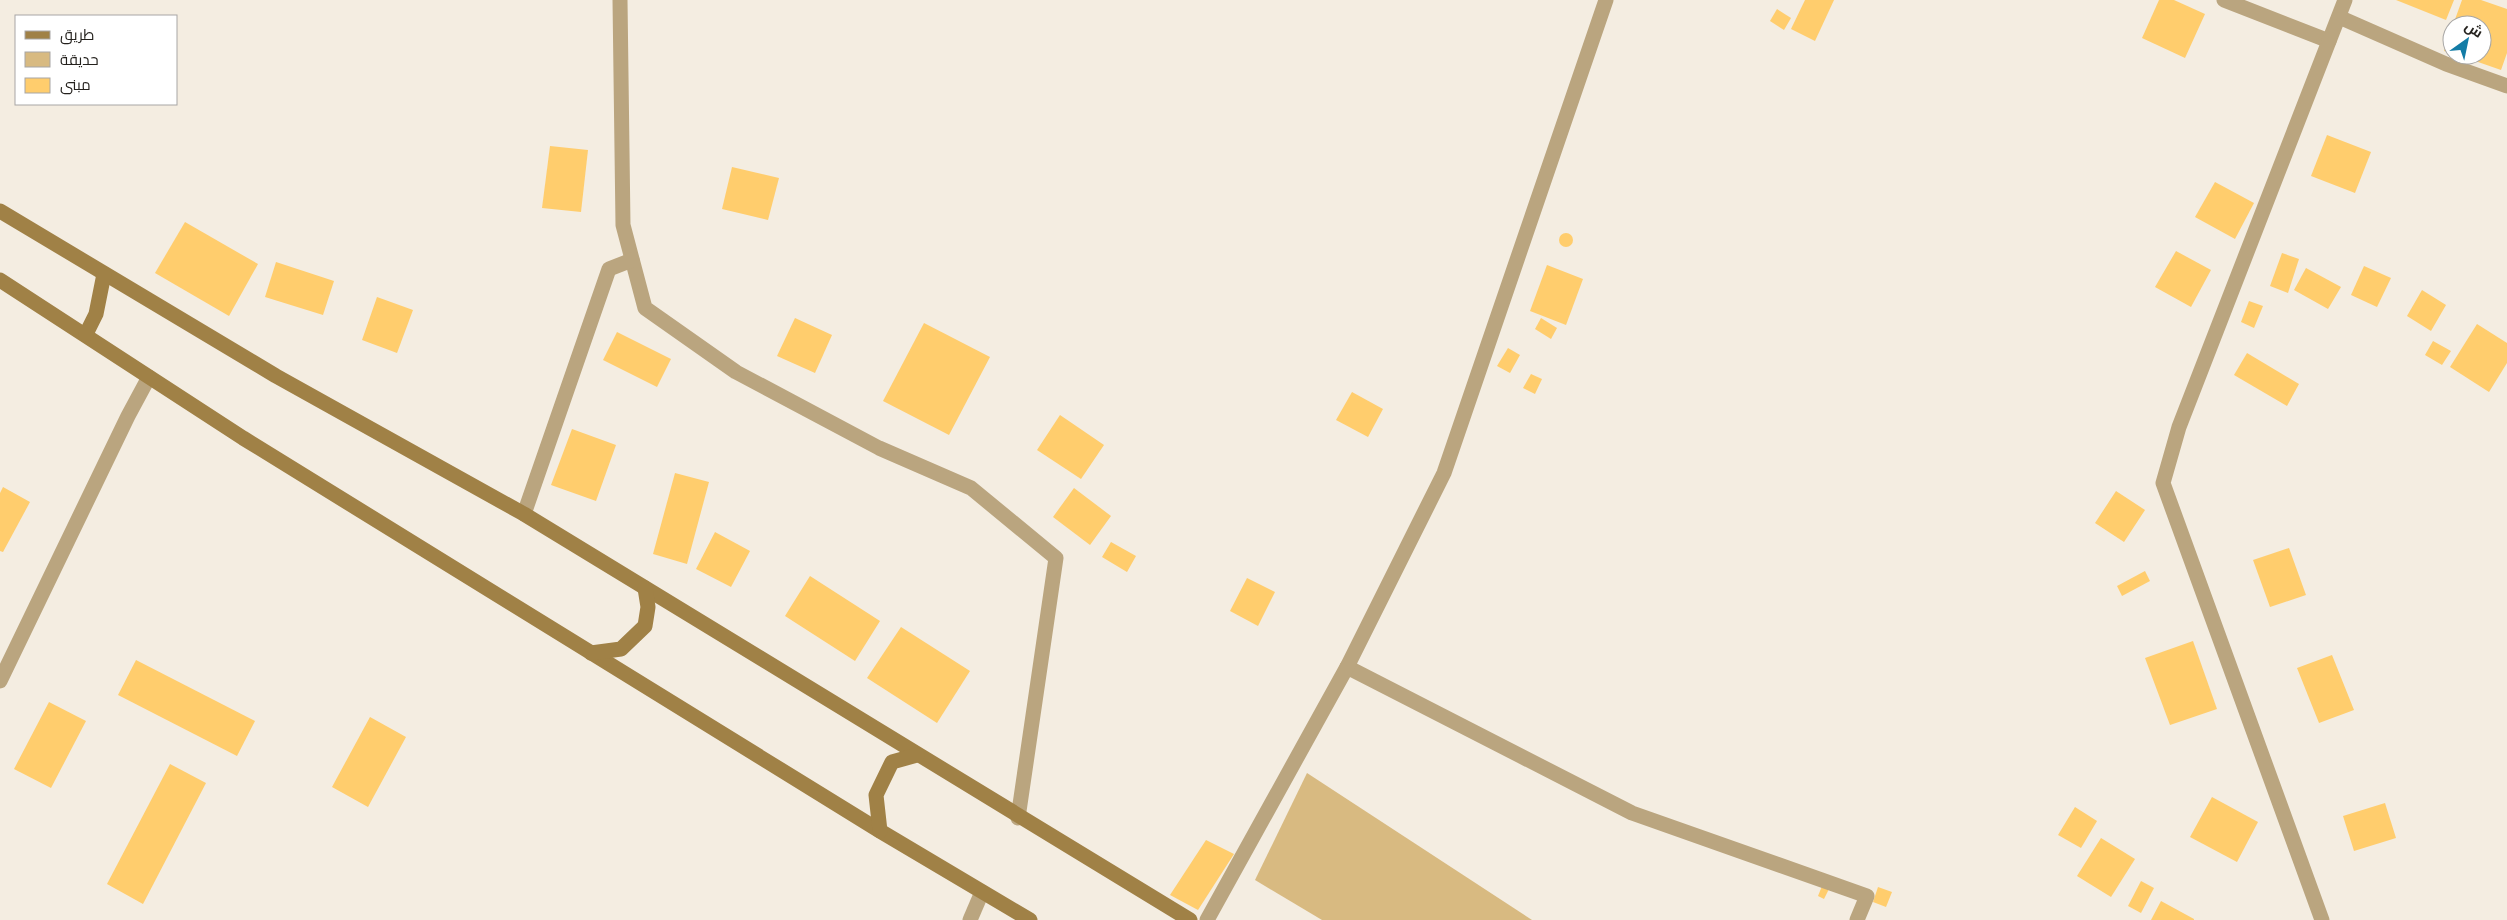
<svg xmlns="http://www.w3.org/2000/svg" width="2507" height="920" viewBox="0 0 2507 920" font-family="'Exo 2',Cairo,sans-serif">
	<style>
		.green { fill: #d8ba81 }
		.building { fill: #ffcd6d }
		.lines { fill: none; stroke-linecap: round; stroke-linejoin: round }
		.minor { stroke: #baa57f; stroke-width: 15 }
		.secondary { stroke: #a08146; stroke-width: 15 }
	</style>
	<rect width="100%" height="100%" fill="#f4ede1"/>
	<!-- green -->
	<path class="green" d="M 1307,773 L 1532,920 L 1322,920 L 1255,880 Z"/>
	<!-- building -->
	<g class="building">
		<path d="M 1805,0 L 1834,0 L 1815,41 L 1791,29 Z"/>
		<path d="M 2159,0 L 2174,0 L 2205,14 L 2185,58 L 2142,38 Z"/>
		<path d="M 2396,0 L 2454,0 L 2446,20 Z"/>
		<path d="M 2462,0 L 2481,0 L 2507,9 L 2507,53 L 2501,70 L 2458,55 L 2482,55 L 2482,25 L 2453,25 Z"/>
		<path d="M 1777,9 L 1791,18 L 1784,30 L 1770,21 Z"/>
		<path d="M 2452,30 L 2452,53 L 2444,51 Z"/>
		<path d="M 2327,135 L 2371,152 L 2355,193 L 2311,176 Z"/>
		<path d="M 550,146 L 588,150 L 581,212 L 542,208 Z"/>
		<path d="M 732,167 L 779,178 L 768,220 L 722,209 Z"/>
		<path d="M 2215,182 L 2254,203 L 2235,239 L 2195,217 Z"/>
		<path d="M 185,222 L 258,264 L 229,316 L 155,273 Z"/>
		<circle cx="1566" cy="240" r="7"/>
		<path d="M 2176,251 L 2211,270 L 2191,307 L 2155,287 Z"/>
		<path d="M 2282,253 L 2299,259 L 2288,293 L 2270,286 Z"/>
		<path d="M 276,262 L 334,281 L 323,315 L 265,297 Z"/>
		<path d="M 1547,265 L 1583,279 L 1566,325 L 1530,311 Z"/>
		<path d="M 2364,266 L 2391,278 L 2377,307 L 2351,295 Z"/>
		<path d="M 2306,268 L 2341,287 L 2328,309 L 2294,290 Z"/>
		<path d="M 2422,290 L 2446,305 L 2431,331 L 2407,316 Z"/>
		<path d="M 377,297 L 413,310 L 397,353 L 362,340 Z"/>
		<path d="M 2249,301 L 2263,306 L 2254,328 L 2241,322 Z"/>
		<path d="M 795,318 L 832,335 L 815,373 L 777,356 Z"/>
		<path d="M 1541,318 L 1557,328 L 1551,339 L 1535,329 Z"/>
		<path d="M 924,323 L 990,357 L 949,435 L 883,401 Z"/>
		<path d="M 2477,324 L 2507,343 L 2507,363 L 2489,392 L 2450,367 Z"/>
		<path d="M 617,332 L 671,359 L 657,387 L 603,360 Z"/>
		<path d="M 2433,341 L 2451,351 L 2442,365 L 2425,355 Z"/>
		<path d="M 1508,348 L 1520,355 L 1510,373 L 1497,366 Z"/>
		<path d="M 2247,353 L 2299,384 L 2287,406 L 2234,375 Z"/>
		<path d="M 1531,374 L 1542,379 L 1535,394 L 1523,388 Z"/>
		<path d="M 1352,392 L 1383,409 L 1368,437 L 1336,420 Z"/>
		<path d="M 1060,415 L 1104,445 L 1081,479 L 1037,450 Z"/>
		<path d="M 572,429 L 616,445 L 596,501 L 551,485 Z"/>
		<path d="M 675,473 L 709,482 L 687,564 L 653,554 Z"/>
		<path d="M 3,487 L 30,502 L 3,552 L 0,551 L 0,493 Z"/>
		<path d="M 1074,488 L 1111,516 L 1090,545 L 1053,517 Z"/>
		<path d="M 2116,491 L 2145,510 L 2124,542 L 2095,523 Z"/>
		<path d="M 715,532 L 750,551 L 731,587 L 696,569 Z"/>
		<path d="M 1111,542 L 1136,556 L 1127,572 L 1102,557 Z"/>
		<path d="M 2289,548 L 2306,595 L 2270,607 L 2253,560 Z"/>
		<path d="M 2145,571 L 2150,581 L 2122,596 L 2117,586 Z"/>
		<path d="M 810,576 L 880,621 L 855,661 L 785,616 Z"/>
		<path d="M 1247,578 L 1275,592 L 1258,626 L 1230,611 Z"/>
		<path d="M 901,627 L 970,671 L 937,723 L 867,678 Z"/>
		<path d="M 2193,641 L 2217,709 L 2170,725 L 2145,658 Z"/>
		<path d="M 2332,655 L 2354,710 L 2319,723 L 2297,668 Z"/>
		<path d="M 136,660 L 255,721 L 237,756 L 118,695 Z"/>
		<path d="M 49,702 L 86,721 L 51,788 L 14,769 Z"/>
		<path d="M 370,717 L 406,737 L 368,807 L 332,787 Z"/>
		<path d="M 170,764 L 206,783 L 143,904 L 107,884 Z"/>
		<path d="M 2212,797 L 2258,822 L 2237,862 L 2190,837 Z"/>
		<path d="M 2385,803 L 2396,838 L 2354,851 L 2343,816 Z"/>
		<path d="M 2075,807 L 2097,821 L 2081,848 L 2058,835 Z"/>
		<path d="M 2101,838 L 2135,859 L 2111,897 L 2077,876 Z"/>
		<path d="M 1206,840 L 1234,854 L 1198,910 L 1170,895 Z"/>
		<path d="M 2141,881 L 2154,888 L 2141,913 L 2128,906 Z"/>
		<path d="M 1822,886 L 1829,889 L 1824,899 L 1818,896 Z"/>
		<path d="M 1878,887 L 1892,892 L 1886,907 L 1873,902 Z"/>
		<path d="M 2161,901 L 2194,919 L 2194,920 L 2151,920 Z"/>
	</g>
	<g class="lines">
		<!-- minor -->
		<g class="minor">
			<path d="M 620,0 L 623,225 L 645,308 L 736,372 L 879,448 L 971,488 L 1056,558 L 1018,818"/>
			<path d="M 2224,0 L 2329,41"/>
			<path d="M 2339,17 L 2446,64 L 2507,86"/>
			<path d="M 524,514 L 609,269 L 632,260"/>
			<path d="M 1347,667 L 1632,813 L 1867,896 L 1857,920"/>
			<path d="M 0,681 L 128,416 L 149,377"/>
			<path d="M 970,920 L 982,892"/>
			<path d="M 1207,920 L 1347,667 L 1444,473 L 1606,0"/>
			<path d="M 2322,920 L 2163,483 L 2179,427 L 2345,0"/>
		</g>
		<!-- secondary -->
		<g class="secondary">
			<path d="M 0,211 L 276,376 L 524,514 L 1190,920"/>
			<path d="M 0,280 L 243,438 L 880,831 L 1030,920"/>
			<path d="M 86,334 L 96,314 L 104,274"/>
			<path d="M 591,653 L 621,649 L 645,626 L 648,607 L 645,588"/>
			<path d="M 880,831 L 876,795 L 892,762 L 917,755"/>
		</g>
	</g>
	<!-- legend -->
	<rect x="15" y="15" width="162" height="90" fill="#ffffff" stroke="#a7a6a5"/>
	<rect x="25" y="31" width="25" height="8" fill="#a08146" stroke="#a7a6a5"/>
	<text x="60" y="40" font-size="15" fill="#24211d">طريق</text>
	<rect x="25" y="52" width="25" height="15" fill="#d8ba81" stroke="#a7a6a5"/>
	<text x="60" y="65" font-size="15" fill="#24211d">حديقة</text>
	<rect x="25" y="78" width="25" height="15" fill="#ffcd6d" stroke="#a7a6a5"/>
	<text x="60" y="90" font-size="15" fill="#24211d">مبنى</text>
	<!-- north arrow -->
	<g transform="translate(2467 40) rotate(33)"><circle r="24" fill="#ffffff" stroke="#a7a6a5"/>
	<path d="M0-4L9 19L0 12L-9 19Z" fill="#137ca6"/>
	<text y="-8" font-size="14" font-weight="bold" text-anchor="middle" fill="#24211d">ش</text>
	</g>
</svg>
